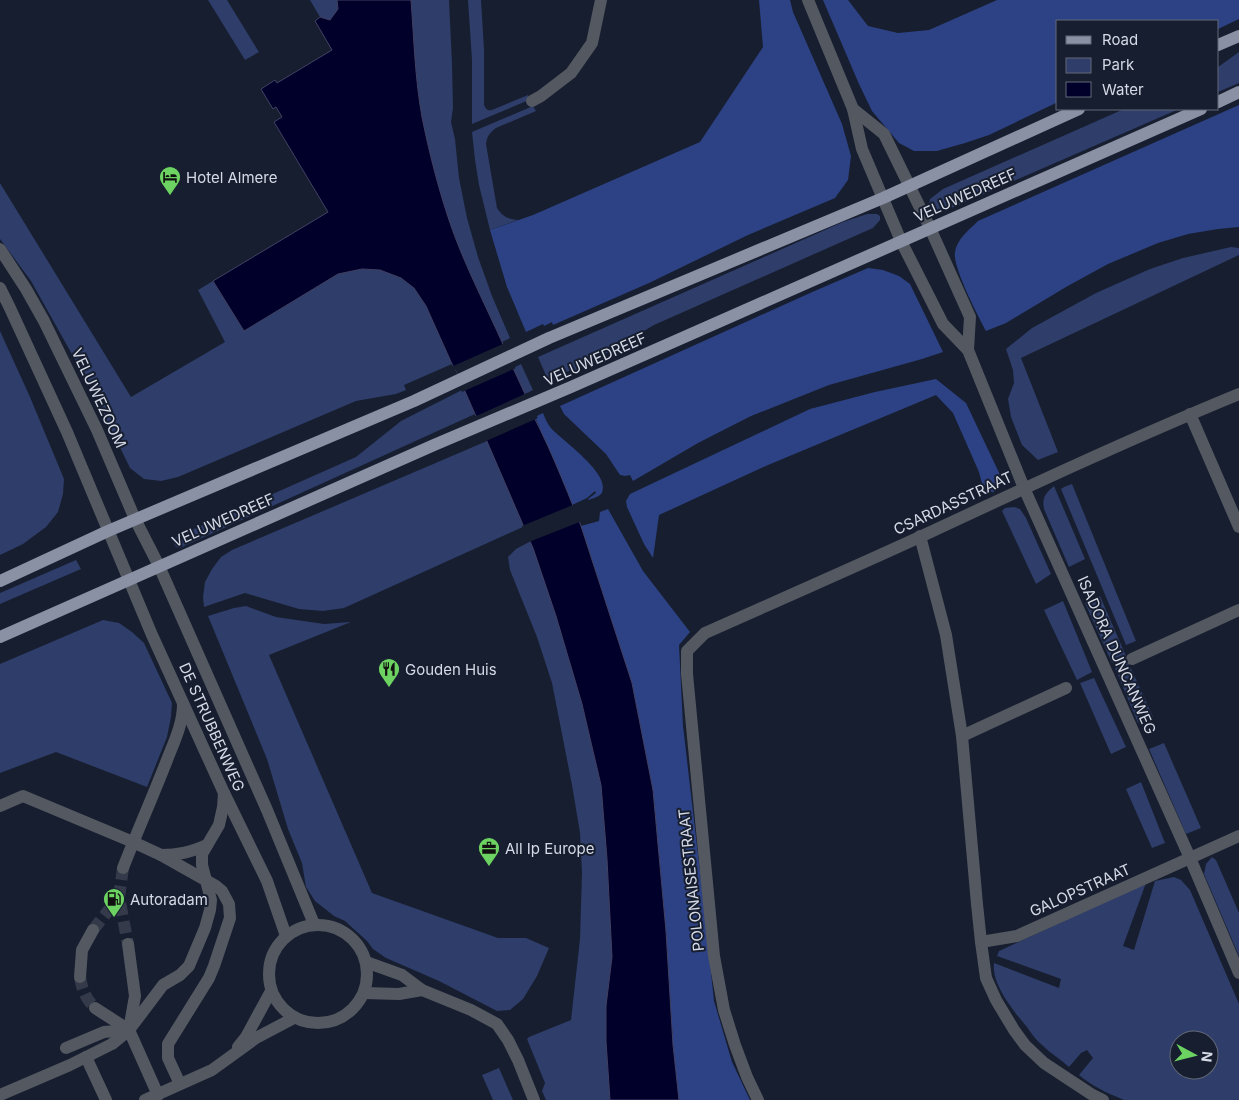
<svg xmlns="http://www.w3.org/2000/svg" width="1239" height="1100" viewBox="0 0 1239 1100" font-family="Inter,sans-serif">
	<style>
		.green { fill: #2e3d69; fill-rule: evenodd }
		.forest { fill: #2d4284 }
		.water { fill: #01002b; stroke: #414163 }
		.pier { fill: #171e2f }
		.lines { fill: none; stroke-linecap: round; stroke-linejoin: round }
		.minor-tunnel { stroke: #343a4a; stroke-width: 12; stroke-dasharray: 12 6; stroke-linecap: butt }
		.minor { stroke: #545861; stroke-width: 12 }
		.major { stroke: #8a91a4; stroke-width: 12 }
		.labels { text-anchor: middle; dominant-baseline: central; stroke-width: 4; stroke-linejoin: round; paint-order: stroke }
		.poi-label { font-size: 15px; fill: #d5dae6; stroke: #171e2f; text-anchor: start }
		.street-label { font-size: 15px; fill: #d5dae6; stroke: #171e2f }
	</style>
	<rect width="100%" height="100%" fill="#171e2f"/>
	<!-- green -->
	<g class="green">
		<path d="M 208,0 L 227,0 L 259,52 L 245,60 Z"/>
		<path d="M 310,0 L 337,0 L 338,9 L 330,20 L 320,17 Z"/>
		<path d="M 411,0 L 449,0 L 452,63 L 453,108 L 451,122 L 455,139 L 459,178 L 467,218 L 478,257 L 492,296 L 510,338 L 502,342 C 484,302 463,262 449,220 C 438,187 429,152 422,117 C 415,79 414,39 411,0 Z"/>
		<path d="M 468,0 L 481,0 L 484,49 L 484,105 C 486,109 487,111 492,110 L 528,95 L 529,100 L 472,124 L 472,60 Z"/>
		<path d="M 1239,52 L 1239,83 L 1218,92 L 1218,67 Z"/>
		<path d="M 533,106 L 536,111 L 496,128 C 489,133 487,137 486,144 L 497,208 C 503,217 508,219 518,220 L 490,230 L 479,185 L 475,160 L 472,132 Z"/>
		<path d="M 1124,109 L 1179,109 L 954,207 L 934,210 L 929,206 L 930,199 L 943,189 Z"/>
		<path d="M 0,183 L 131,397 L 225,342 L 198,290 L 213,281 L 244,331 L 338,274 L 362,269 L 380,270 L 401,278 L 414,288 L 426,306 L 452,364 L 404,385 L 406,390 L 396,394 L 356,401 L 178,477 L 161,481 L 144,479 L 130,468 L 92,390 L 31,281 L 0,239 Z"/>
		<path d="M 867,214 L 877,214 L 880,216 L 880,220 L 873,228 L 654,325 L 575,372 L 574,369 L 548,380 L 538,357 L 843,222 Z"/>
		<path d="M 1231,247 L 1239,248 L 1239,255 L 1021,358 L 1058,452 L 1038,460 L 1022,445 L 1011,417 L 1008,399 L 1014,383 L 1013,370 L 1006,349 L 1032,328 L 1096,293 L 1150,269 L 1183,258 Z"/>
		<path d="M 0,331 L 30,397 L 64,479 L 63,494 L 58,512 L 46,527 L 23,544 L 0,555 Z"/>
		<path d="M 521,364 L 533,390 L 525,394 L 513,368 Z"/>
		<path d="M 464,389 L 475,414 L 180,548 L 176,547 L 173,542 L 174,539 L 176,537 L 356,457 L 401,421 Z"/>
		<path d="M 487,441 L 525,526 L 344,608 L 323,611 L 299,609 L 245,593 L 204,607 L 203,597 L 205,582 L 212,569 L 221,557 L 232,550 Z"/>
		<path d="M 1072,484 L 1136,641 L 1126,645 L 1061,489 L 1064,487 Z"/>
		<path d="M 1054,486 L 1085,559 L 1069,567 L 1044,509 C 1042,497 1045,494 1054,486 Z"/>
		<path d="M 1014,507 L 1020,509 L 1026,518 L 1051,574 L 1036,584 L 1002,511 L 1005,508 Z"/>
		<path d="M 531,541 L 556,616 L 582,704 L 601,785 L 607,859 L 612,957 L 606,1006 L 606,1041 L 610,1100 L 546,1100 L 542,1091 L 545,1083 L 527,1039 L 529,1037 L 571,1020 L 580,939 L 582,873 L 580,833 L 572,785 L 552,683 L 537,637 L 510,570 L 508,557 L 516,549 Z"/>
		<path d="M 76,560 L 81,569 L 0,604 L 0,593 Z"/>
		<path d="M 1100,596 L 1126,656 L 1112,663 L 1085,603 Z"/>
		<path d="M 1063,601 L 1092,672 L 1077,680 L 1044,610 Z"/>
		<path d="M 246,606 L 276,617 L 324,624 L 351,622 L 269,655 L 372,893 L 498,938 L 526,938 L 549,948 L 537,976 L 523,999 L 510,1010 L 497,1011 L 439,981 L 386,958 L 373,949 L 367,941 L 345,921 L 334,916 L 315,901 L 306,887 L 302,863 L 288,829 L 267,759 L 208,616 L 234,608 Z"/>
		<path d="M 103,620 L 119,623 L 132,632 L 144,643 L 172,703 L 171,717 L 167,737 L 147,787 L 56,752 L 0,773 L 0,664 Z"/>
		<path d="M 1128,662 L 1153,717 L 1138,723 L 1115,668 Z"/>
		<path d="M 1094,678 L 1126,747 L 1111,754 L 1080,683 Z"/>
		<path d="M 1164,743 L 1201,828 L 1186,834 L 1149,749 Z"/>
		<path d="M 1141,782 L 1165,843 L 1152,848 L 1126,789 Z"/>
		<path d="M 1212,857 L 1216,860 L 1239,913 L 1239,956 L 1204,874 L 1206,864 Z"/>
		<path d="M 1174,877 L 1181,880 L 1190,890 L 1239,1004 L 1239,1100 L 1124,1100 C 1107,1093 1092,1086 1079,1075 L 1093,1058 L 1087,1050 L 1081,1053 L 1069,1067 C 1060,1059 1050,1053 1042,1045 C 1036,1040 1031,1033 1027,1027 C 1014,1012 991,984 994,963 L 1059,988 L 1061,979 L 997,956 L 999,951 L 1146,883 L 1123,946 L 1134,950 L 1155,881 ZM 1179,1040 L 1209,1040 L 1209,1070 L 1179,1070 Z"/>
		<path d="M 499,1068 L 513,1100 L 493,1100 L 482,1075 Z"/>
	</g>
	<!-- forest -->
	<g class="forest">
		<path d="M 759,0 L 790,0 L 793,12 L 842,124 L 851,156 L 848,180 L 835,198 L 748,235 L 649,283 L 553,325 L 552,322 L 544,326 L 543,324 L 526,332 L 507,287 L 490,230 L 533,215 L 700,142 L 763,47 Z"/>
		<path d="M 823,0 L 848,0 L 868,26 L 898,33 L 929,30 L 997,0 L 1239,0 L 1239,19 L 1218,29 L 1218,21 L 1058,21 L 1058,102 L 989,135 L 965,143 L 937,151 L 914,151 L 899,143 L 872,111 L 859,84 Z"/>
		<path d="M 1239,105 L 1239,227 L 1218,229 L 1188,234 L 1158,243 L 1108,264 L 1066,287 L 1006,323 L 986,331 C 978,316 952,266 955,252 C 957,239 969,230 978,221 Z"/>
		<path d="M 868,268 L 883,270 L 899,276 L 910,284 L 943,352 L 922,359 L 829,385 L 751,416 L 698,443 L 633,481 L 630,475 L 625,476 L 620,475 L 606,454 L 564,414 L 560,406 L 810,293 Z"/>
		<path d="M 936,379 L 966,403 L 1002,479 L 994,492 L 984,491 L 979,472 L 953,413 L 936,395 L 768,465 L 659,515 L 653,558 L 644,544 L 627,507 L 626,501 L 630,494 L 810,409 L 875,392 Z"/>
		<path d="M 543,413 C 545,418 547,423 550,427 C 561,440 611,473 602,493 C 599,497 593,498 589,500 L 588,499 L 596,493 L 595,491 L 587,498 L 572,505 L 535,417 Z"/>
		<path d="M 608,509 L 643,571 L 690,632 L 679,645 L 683,726 L 702,889 L 714,1001 L 732,1062 L 750,1100 L 679,1100 L 678,1099 L 673,1045 L 666,931 L 653,790 L 632,683 L 581,526 L 599,521 L 600,512 Z"/>
	</g>
	<!-- water -->
	<path class="water" d="M 337,0 L 411,0 C 414,39 415,79 422,117 C 429,152 438,187 449,220 C 463,262 484,302 502,342 L 503,345 L 501,348 L 513,368 L 525,394 L 523,397 C 546,437 564,483 581,526 L 632,683 L 653,790 L 666,931 L 673,1045 L 679,1100 L 610,1100 L 606,1041 L 606,1006 L 612,957 L 607,859 L 601,785 L 582,704 L 556,616 L 533,548 L 486,439 L 487,436 L 475,414 L 464,389 L 466,387 L 452,364 L 426,306 L 414,288 L 401,278 L 380,270 L 362,269 L 338,274 L 244,331 L 213,281 L 328,212 L 274,122 L 282,117 L 276,107 L 273,109 L 261,89 L 275,80 L 277,83 L 332,50 L 315,21 L 320,17 L 330,20 L 338,9 Z"/>
	<!-- pier -->
	<g class="pier">
		<path d="M 505,343 L 504,348 L 512,365 L 516,368 L 462,392 L 461,389 L 463,386 L 456,370 L 451,367 Z"/>
		<path d="M 527,393 L 527,395 L 526,397 L 534,415 L 536,415 L 538,418 L 484,442 L 483,439 L 485,436 L 477,419 L 474,417 Z"/>
		<path d="M 575,504 L 582,521 L 529,542 L 522,526 Z"/>
	</g>
	<g class="lines">
		<!-- minor-tunnel -->
		<g class="minor-tunnel">
			<path d="M 123,868 L 119,897 L 128,944"/>
			<path d="M 93,930 L 119,897"/>
			<path d="M 80,977 C 82,990 86,999 95,1008"/>
		</g>
		<!-- minor -->
		<g class="minor">
			<path d="M 808,0 L 853,109 L 862,149 L 901,241 L 943,324 L 968,350 L 1024,488 L 1190,858 L 1239,973"/>
			<path d="M 532,101 L 541,96 L 571,73 L 592,43 L 601,0"/>
			<path d="M 853,109 L 884,134 L 930,228 L 970,317 L 968,350"/>
			<path d="M 0,249 L 26,289 L 44,321 L 97,430 L 135,519 L 159,566 L 267,810 L 314,924"/>
			<path d="M 0,288 L 9,306 L 67,432 L 152,635 L 224,793 L 267,881 L 286,936"/>
			<path d="M 1190,414 L 1239,527"/>
			<path d="M 920,536 L 946,635 L 962,736 L 977,904 L 981,942 L 986,978 L 996,1000 L 1014,1030 L 1025,1045 L 1044,1063 L 1091,1094 L 1103,1100"/>
			<path d="M 1132,659 L 1239,610"/>
			<path d="M 962,736 L 1066,688"/>
			<path d="M 0,806 L 23,796 L 133,842 L 161,855 L 216,886 L 222,891 L 229,904 L 230,918 L 214,966 L 209,978 L 168,1044 L 168,1058 L 180,1084"/>
			<path d="M 161,855 C 179,855 191,852 207,845"/>
			<path d="M 123,868 C 137,832 153,796 167,760 C 174,742 183,724 183,704"/>
			<circle cx="318" cy="974" r="49"/>
			<path d="M 981,942 L 1017,936 L 1239,836"/>
			<path d="M 366,962 L 402,975 L 422,990 L 471,1010 L 497,1024 L 508,1040 L 518,1060 L 534,1100"/>
			<path d="M 80,977 L 82,950 L 93,930"/>
			<path d="M 364,993 L 399,994 L 422,990"/>
			<path d="M 95,1008 L 129,1030 L 158,1095"/>
			<path d="M 238,1047 L 246,1037 L 271,991"/>
			<path d="M 66,1048 L 104,1032 L 129,1030 L 135,996 L 128,944"/>
			<path d="M 86,1057 L 106,1100"/>
			<path d="M 0,1095 L 70,1065 L 112,1044 L 129,1030 L 163,985 L 180,975 L 189,966 L 205,928 L 210,910 L 211,900 L 202,865 L 202,854 L 219,825 L 223,807 L 224,793"/>
			<path d="M 145,1100 L 212,1070 L 256,1038 L 294,1018"/>
			<path d="M 758,1100 L 747,1077 L 735,1045 L 724,1010 L 714,956 L 687,674 L 687,651 L 705,633 C 777,601 850,569 922,536 C 1027,487 1132,438 1239,394"/>
		</g>
		<!-- major -->
		<g class="major">
			<path d="M 1218,45 L 1239,36"/>
			<path d="M 1218,102 L 1239,92"/>
			<path d="M 0,581 L 108,531 L 414,401 L 549,338 L 883,198 L 1079,109"/>
			<path d="M 0,637 L 434,445 L 571,387 L 1201,109"/>
		</g>
	</g>
	<!-- icons -->
	<defs>
		<g id="hotel-pin" transform="scale(1.125)"><path d="M0 17L-7.5 6A9.5 9.5 0 1 1 7.5 6Z" fill="#6cd362" stroke="#171e2f"/><path d="M-6-4.5h1.5V1H6V5H4.5V3h-9V5H-6ZM-4 0a1.8 1.8 0 1 1 3.6 0ZM.5 0V-2.5h3Q6-2.5 6 0Z" fill="#111"/></g>
		<g id="restaurant-pin" transform="scale(1.125)"><path d="M0 17L-7.5 6A9.5 9.5 0 1 1 7.5 6Z" fill="#6cd362" stroke="#171e2f"/><path d="M-5-6h1v4h1v-4h1v4h1v-4h1v5L-1.5 .5V6h-2V.5L-5-1ZM5-6V6H3V1.5H1.5Q1.5-4 5-6Z" fill="#111"/></g>
		<g id="office-pin" transform="scale(1.125)"><path d="M0 17L-7.5 6A9.5 9.5 0 1 1 7.5 6Z" fill="#6cd362" stroke="#171e2f"/><path d="M-6-3h4V-5.5h4V-3h4V5H-6ZM-1-4.5V-3h2v-1.5ZM-6 0V1H6V0Z" fill="#111"/></g>
		<g id="fuel-pin" transform="scale(1.125)"><path d="M0 17L-7.5 6A9.5 9.5 0 1 1 7.5 6Z" fill="#6cd362" stroke="#171e2f"/><path d="M-5.5-6h7V0h2V4h1.3V-2.5L3-4.5l.8-.8L6-3V5H2.5V1h-1V6h-7ZM-4.2-4.7v3.2H.2V-4.7Z" fill="#111"/></g>
	</defs>
	<g fill-rule="evenodd">
		<use href="#hotel-pin" x="170" y="177"/>
		<use href="#restaurant-pin" x="389" y="669"/>
		<use href="#office-pin" x="489" y="848"/>
		<use href="#fuel-pin" x="114" y="899"/>
	</g>
	<g class="labels">
		<!-- poi labels -->
		<g class="poi-label">
			<text x="186" y="177">Hotel Almere</text>
			<text x="405" y="669">Gouden Huis</text>
			<text x="505" y="848">All Ip Europe</text>
			<text x="130" y="899">Autoradam</text>
		</g>
		<!-- street labels -->
		<g class="street-label">
			<text transform="translate(965 195) rotate(-24)">VELUWEDREEF</text>
			<text transform="translate(595 359) rotate(-24)">VELUWEDREEF</text>
			<text transform="translate(99 398) rotate(65)">VELUWEZOOM</text>
			<text transform="translate(953 503) rotate(-25)">CSARDASSTRAAT</text>
			<text transform="translate(223 520) rotate(-24)">VELUWEDREEF</text>
			<text transform="translate(1117 655) rotate(66)">ISADORA DUNCANWEG</text>
			<text transform="translate(212 727) rotate(66)">DE STRUBBENWEG</text>
			<text transform="translate(691 880) rotate(-96)">POLONAISESTRAAT</text>
			<text transform="translate(1080 890) rotate(-24)">GALOPSTRAAT</text>
		</g>
	</g>
	<!-- legend -->
	<rect x="1056" y="20" width="162" height="90" fill="#171e2f" stroke="#636978"/>
	<rect x="1066" y="36" width="25" height="8" fill="#8a91a4" stroke="#636978"/>
	<text x="1102" y="45" font-size="15" fill="#d5dae6">Road</text>
	<rect x="1066" y="58" width="25" height="15" fill="#2e3d69" stroke="#636978"/>
	<text x="1102" y="70" font-size="15" fill="#d5dae6">Park</text>
	<rect x="1066" y="82" width="25" height="15" fill="#01002b" stroke="#636978"/>
	<text x="1102" y="95" font-size="15" fill="#d5dae6">Water</text>
	<!-- north arrow -->
	<g transform="translate(1194 1055) rotate(97)"><circle r="24" fill="#171e2f" stroke="#636978"/>
	<path d="M0-4L9 19L0 12L-9 19Z" fill="#6cd362"/>
	<text y="-8" font-size="14" font-weight="bold" text-anchor="middle" fill="#d5dae6">N</text>
	</g>
</svg>
